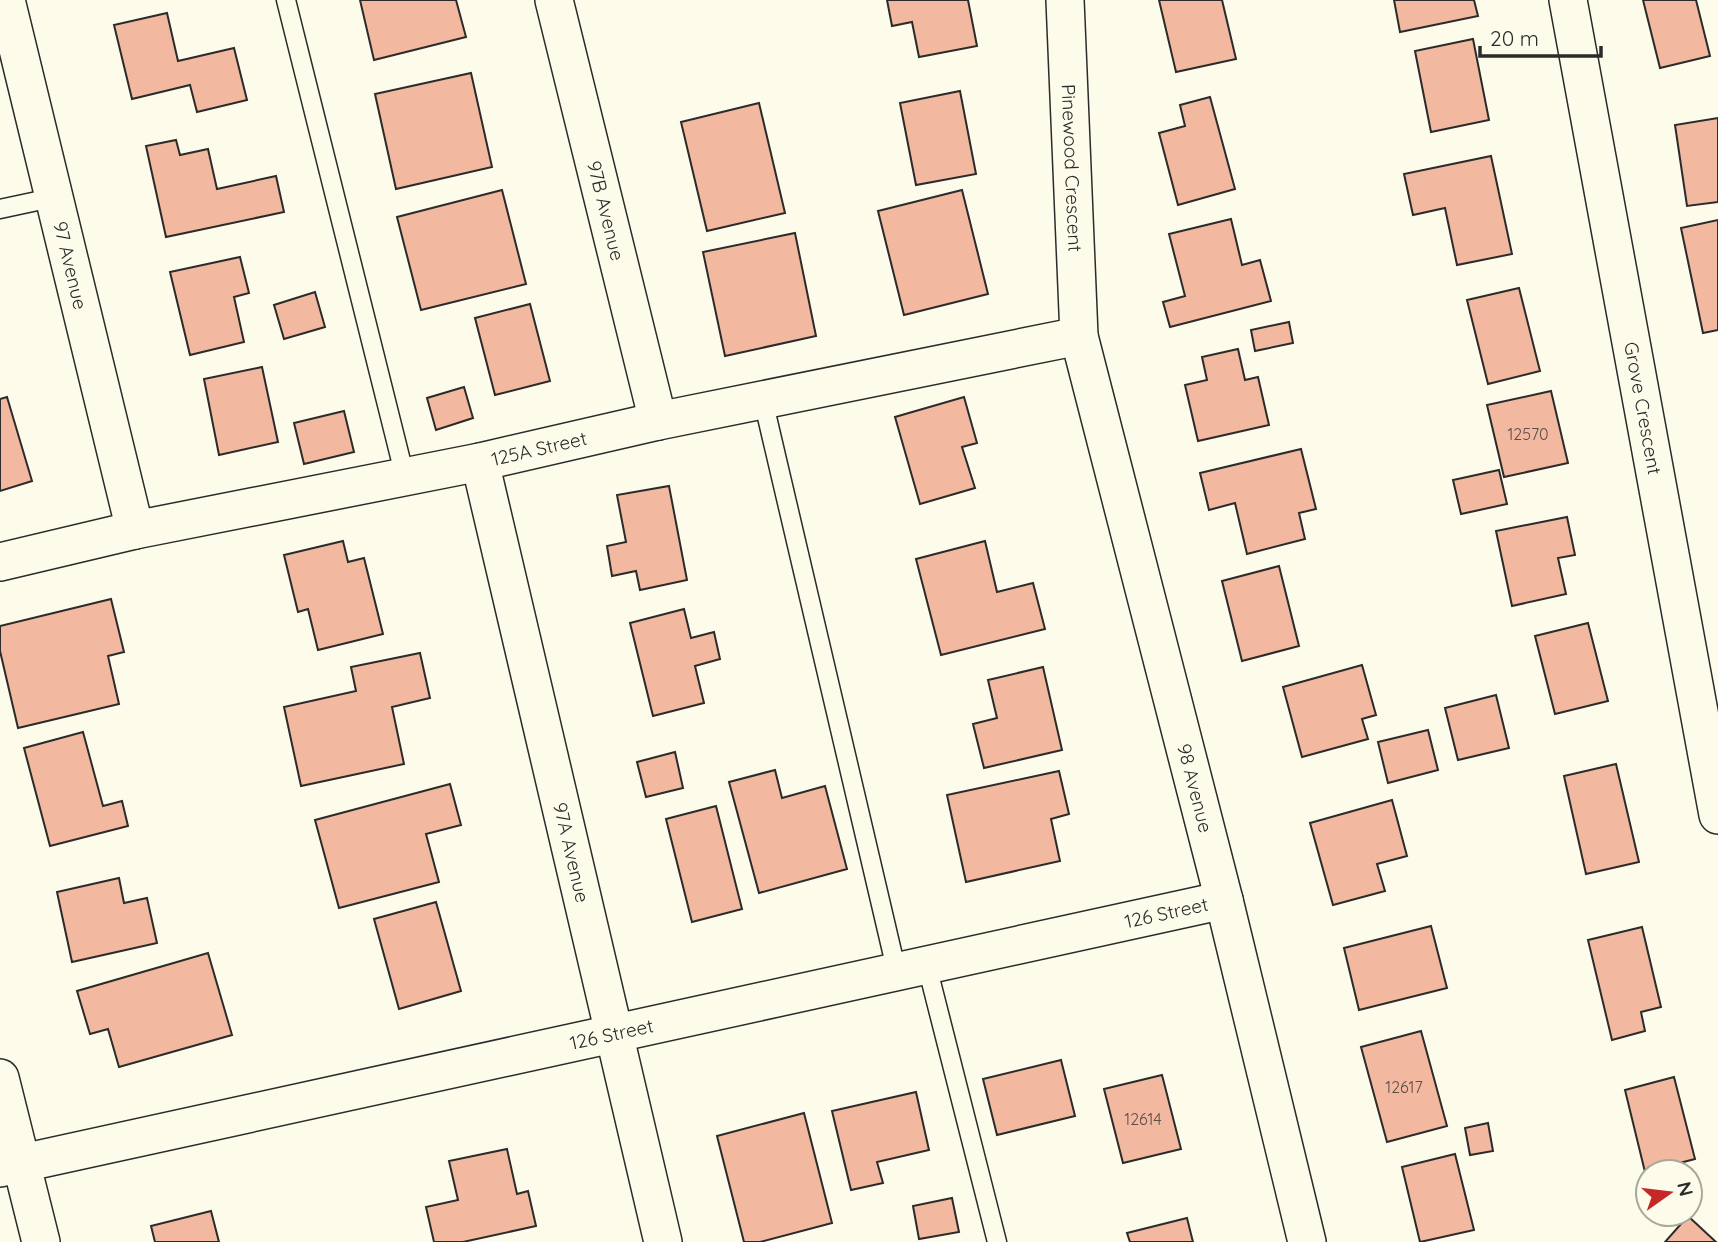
<svg xmlns="http://www.w3.org/2000/svg" width="1718" height="1242" viewBox="0 0 1718 1242" font-family="Quicksand,sans-serif">
	<style>
		.building { fill: #f2b8a0; stroke: #2b2b2b; stroke-width: 2 }
		.lines { fill: none; stroke-linecap: round; stroke-linejoin: round }
		.lane-casing { stroke: #2b2b2b; stroke-width: 21 }
		.street-casing { stroke: #2b2b2b; stroke-width: 40 }
		.lane { stroke: #fdfbea; stroke-width: 18 }
		.street { stroke: #fdfbea; stroke-width: 37 }
		.labels { text-anchor: middle; dominant-baseline: central; stroke-width: 5; stroke-linejoin: round; paint-order: stroke }
		.number-label { font-size: 16px; fill: #5d4e48 }
		.street-label { font-size: 19px; fill: #2b2b2b; stroke: #fdfbea }
	</style>
	<rect width="100%" height="100%" fill="#fdfbea"/>
	<!-- building -->
	<g class="building">
		<path d="M 360,0 L 456,0 L 466,37 L 374,60 Z"/>
		<path d="M 887,0 L 968,0 L 977,46 L 919,57 L 912,22 L 892,26 Z"/>
		<path d="M 1159,0 L 1222,0 L 1236,59 L 1176,72 Z"/>
		<path d="M 1394,0 L 1474,0 L 1478,16 L 1400,32 Z"/>
		<path d="M 1643,0 L 1696,0 L 1710,56 L 1660,68 Z"/>
		<path d="M 167,13 L 178,61 L 234,48 L 247,100 L 197,112 L 190,85 L 132,99 L 114,25 Z"/>
		<path d="M 1473,39 L 1489,120 L 1431,132 L 1415,51 Z"/>
		<path d="M 471,73 L 492,167 L 396,189 L 375,94 Z"/>
		<path d="M 960,91 L 976,174 L 916,185 L 900,103 Z"/>
		<path d="M 1210,97 L 1235,189 L 1178,205 L 1159,133 L 1185,126 L 1180,105 Z"/>
		<path d="M 759,103 L 785,213 L 707,231 L 681,122 Z"/>
		<path d="M 1718,118 L 1718,202 L 1687,206 L 1675,125 Z"/>
		<path d="M 176,140 L 180,155 L 208,149 L 217,189 L 276,176 L 284,212 L 166,237 L 146,146 Z"/>
		<path d="M 1491,156 L 1512,254 L 1457,265 L 1445,208 L 1413,215 L 1404,174 Z"/>
		<path d="M 502,190 L 526,284 L 421,310 L 397,217 Z"/>
		<path d="M 962,190 L 988,294 L 904,315 L 878,211 Z"/>
		<path d="M 1231,219 L 1242,265 L 1260,260 L 1271,301 L 1170,327 L 1163,302 L 1185,296 L 1169,234 Z"/>
		<path d="M 1718,220 L 1718,330 L 1703,333 L 1681,228 Z"/>
		<path d="M 795,233 L 816,336 L 725,356 L 703,252 Z"/>
		<path d="M 240,257 L 249,293 L 234,297 L 244,342 L 190,355 L 170,272 Z"/>
		<path d="M 1519,288 L 1540,371 L 1488,384 L 1467,300 Z"/>
		<path d="M 315,292 L 325,327 L 284,339 L 274,305 Z"/>
		<path d="M 530,304 L 550,381 L 495,395 L 475,318 Z"/>
		<path d="M 1289,322 L 1293,343 L 1255,351 L 1251,330 Z"/>
		<path d="M 1238,349 L 1245,380 L 1258,377 L 1269,425 L 1198,441 L 1185,385 L 1207,380 L 1202,357 Z"/>
		<path d="M 262,367 L 278,442 L 219,455 L 204,379 Z"/>
		<path d="M 464,387 L 473,418 L 436,430 L 427,398 Z"/>
		<path d="M 1551,391 L 1568,463 L 1504,477 L 1487,405 Z"/>
		<path d="M 7,397 L 32,481 L 0,491 L 0,399 Z"/>
		<path d="M 964,397 L 977,443 L 962,447 L 975,488 L 920,504 L 895,417 Z"/>
		<path d="M 344,411 L 354,452 L 304,464 L 294,423 Z"/>
		<path d="M 1301,449 L 1316,509 L 1299,513 L 1305,539 L 1247,554 L 1235,503 L 1209,510 L 1200,473 Z"/>
		<path d="M 1499,470 L 1507,504 L 1461,514 L 1453,480 Z"/>
		<path d="M 669,486 L 687,580 L 640,590 L 636,571 L 612,576 L 607,546 L 626,542 L 617,495 Z"/>
		<path d="M 1567,517 L 1575,555 L 1558,558 L 1566,594 L 1512,606 L 1496,531 Z"/>
		<path d="M 343,541 L 348,562 L 364,558 L 383,634 L 318,650 L 308,609 L 298,612 L 284,555 Z"/>
		<path d="M 985,541 L 997,592 L 1033,583 L 1045,629 L 941,655 L 916,559 Z"/>
		<path d="M 1279,566 L 1299,646 L 1242,661 L 1222,581 Z"/>
		<path d="M 111,599 L 124,652 L 108,656 L 119,704 L 18,728 L 0,651 L 0,626 Z"/>
		<path d="M 684,609 L 691,638 L 714,632 L 720,659 L 695,666 L 704,703 L 653,716 L 630,623 Z"/>
		<path d="M 1588,623 L 1608,701 L 1555,714 L 1535,636 Z"/>
		<path d="M 420,653 L 430,698 L 392,707 L 404,764 L 301,786 L 284,707 L 356,691 L 351,667 Z"/>
		<path d="M 1362,665 L 1376,715 L 1362,719 L 1368,739 L 1302,757 L 1283,687 Z"/>
		<path d="M 1043,667 L 1062,750 L 984,768 L 973,724 L 997,718 L 988,680 Z"/>
		<path d="M 1496,695 L 1509,748 L 1458,760 L 1445,708 Z"/>
		<path d="M 1428,730 L 1438,770 L 1388,783 L 1378,742 Z"/>
		<path d="M 83,732 L 103,806 L 122,801 L 128,826 L 50,846 L 24,748 Z"/>
		<path d="M 675,752 L 683,788 L 646,797 L 637,762 Z"/>
		<path d="M 1616,764 L 1639,862 L 1586,874 L 1564,776 Z"/>
		<path d="M 775,770 L 782,798 L 825,786 L 847,869 L 759,893 L 729,782 Z"/>
		<path d="M 1059,771 L 1069,814 L 1051,819 L 1060,861 L 966,882 L 947,795 Z"/>
		<path d="M 450,784 L 461,825 L 426,834 L 439,882 L 339,908 L 315,820 Z"/>
		<path d="M 1392,800 L 1407,856 L 1377,864 L 1385,891 L 1333,905 L 1310,823 Z"/>
		<path d="M 716,806 L 742,909 L 692,922 L 666,819 Z"/>
		<path d="M 119,878 L 124,903 L 147,898 L 157,943 L 72,962 L 57,892 Z"/>
		<path d="M 436,902 L 461,991 L 399,1009 L 374,919 Z"/>
		<path d="M 1431,926 L 1447,988 L 1359,1010 L 1344,948 Z"/>
		<path d="M 1642,927 L 1661,1007 L 1641,1012 L 1645,1031 L 1612,1040 L 1588,940 Z"/>
		<path d="M 208,953 L 232,1035 L 119,1067 L 108,1029 L 90,1034 L 77,991 Z"/>
		<path d="M 1421,1031 L 1447,1126 L 1387,1142 L 1361,1047 Z"/>
		<path d="M 1061,1060 L 1075,1116 L 997,1135 L 983,1079 Z"/>
		<path d="M 1162,1075 L 1181,1149 L 1123,1163 L 1104,1089 Z"/>
		<path d="M 1674,1077 L 1695,1159 L 1645,1172 L 1625,1090 Z"/>
		<path d="M 916,1092 L 929,1150 L 877,1162 L 883,1183 L 851,1190 L 832,1111 Z"/>
		<path d="M 804,1113 L 832,1223 L 760,1242 L 744,1242 L 717,1136 Z"/>
		<path d="M 1488,1123 L 1493,1151 L 1470,1155 L 1465,1128 Z"/>
		<path d="M 507,1149 L 517,1194 L 528,1191 L 536,1226 L 463,1242 L 434,1242 L 426,1207 L 458,1200 L 449,1161 Z"/>
		<path d="M 1455,1154 L 1474,1230 L 1420,1242 L 1402,1167 Z"/>
		<path d="M 952,1198 L 959,1232 L 919,1239 L 913,1206 Z"/>
		<path d="M 211,1211 L 219,1242 L 155,1242 L 151,1226 Z"/>
		<path d="M 1688,1216 L 1716,1242 L 1665,1242 Z"/>
		<path d="M 1187,1218 L 1193,1242 L 1130,1242 L 1127,1233 Z"/>
	</g>
	<g class="lines">
		<!-- lane casing -->
		<g class="lane-casing">
			<g id="lane">
				<path d="M 286,0 L 405,477"/>
				<path d="M 0,209 L 56,197"/>
				<path d="M 763,400 L 897,973"/>
				<path d="M 927,966 L 997,1242"/>
			</g>
		</g>
		<!-- street casing -->
		<g class="street-casing">
			<g id="street">
				<path id="s1" d="M 6,0 L 135,530"/>
				<path id="s2" d="M 554,0 L 658,421"/>
				<path id="s3" d="M 1065,0 L 1079,336 L 1224,900 L 1307,1242"/>
				<path id="s4" d="M 1568,0 L 1718,815"/>
				<path id="s5" d="M 480,462 L 663,1242"/>
				<path id="s6" d="M 0,562 L 135,530 L 480,462 L 658,421 L 1079,336"/>
				<path d="M 0,1078 L 41,1242"/>
				<path id="s7" d="M 0,1168 L 1224,900"/>
			</g>
		</g>
		<!-- lane -->
		<use href="#lane" class="lane"/>
		<!-- street -->
		<use href="#street" class="street"/>
	</g>
	<g class="labels">
		<!-- number labels -->
		<g class="number-label">
			<text x="1528" y="434">12570</text>
			<text x="1404" y="1087">12617</text>
			<text x="1143" y="1119">12614</text>
		</g>
		<!-- street labels -->
		<g class="street-label">
			<text stroke="none"><textPath href="#s3" startOffset="168">Pinewood Crescent</textPath></text>
			<text stroke="none"><textPath href="#s2" startOffset="217">97B Avenue</textPath></text>
			<text stroke="none"><textPath href="#s1" startOffset="273">97 Avenue</textPath></text>
			<text stroke="none"><textPath href="#s4" startOffset="415">Grove Crescent</textPath></text>
			<text stroke="none"><textPath href="#s6" startOffset="551">125A Street</textPath></text>
			<text stroke="none"><textPath href="#s3" startOffset="803">98 Avenue</textPath></text>
			<text stroke="none"><textPath href="#s5" startOffset="401">97A Avenue</textPath></text>
			<text stroke="none"><textPath href="#s7" startOffset="1194">126 Street</textPath></text>
			<text stroke="none"><textPath href="#s7" startOffset="626">126 Street</textPath></text>
		</g>
	</g>
	<!-- north arrow -->
	<g transform="translate(1669 1193) rotate(76)"><circle r="33" fill="#fdfbea" stroke="#a9a89e" stroke-width="2"/>
	<path d="M0-5L12 26L0 18L-12 26Z" fill="#c62828"/>
	<text y="-10" font-size="19" font-weight="bold" text-anchor="middle" fill="#2b2b2b">N</text>
	</g>
	<!-- scale -->
	<path d="M1480 46v10h121v-10" fill="none" stroke="#2b2b2b" stroke-width="3.5"/>
	<text x="1490" y="46" font-size="21" fill="#2b2b2b" stroke="#fdfbea" stroke-width="5" paint-order="stroke">20 m</text>
</svg>
